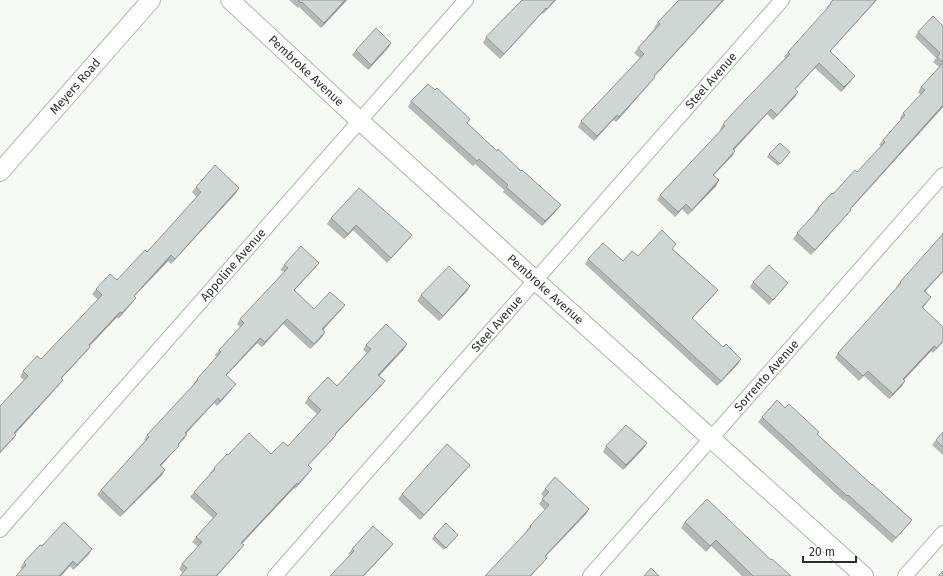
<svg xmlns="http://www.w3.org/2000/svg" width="943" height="576" viewBox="0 0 943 576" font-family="'Fira Sans',sans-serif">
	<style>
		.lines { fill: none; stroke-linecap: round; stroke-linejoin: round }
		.minor-casing { stroke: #aeb3ad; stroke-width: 16 }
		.tertiary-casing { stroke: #aeb3ad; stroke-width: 20 }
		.minor { stroke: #fff; stroke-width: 14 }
		.tertiary { stroke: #fff; stroke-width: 18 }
		.wall { fill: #b2b9b6 }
		.shaded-wall { fill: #919694 }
		.building { fill: #cfd7d4; stroke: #919694 }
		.labels { text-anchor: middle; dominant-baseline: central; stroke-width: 3; stroke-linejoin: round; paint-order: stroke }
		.street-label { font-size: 12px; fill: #2d2f2d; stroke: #fff }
	</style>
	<rect width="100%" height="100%" fill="#f5faf4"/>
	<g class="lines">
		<!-- minor casing -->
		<g class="minor-casing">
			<g id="minor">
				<path id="s1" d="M 0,530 L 466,0"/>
				<path id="s2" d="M 275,576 L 782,0"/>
				<path id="s3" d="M 590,576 L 943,175"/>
				<path d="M 905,576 L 943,533"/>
			</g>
		</g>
		<!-- tertiary casing -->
		<g class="tertiary-casing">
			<g id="tertiary">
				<path id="s4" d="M 230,0 L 360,121 L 535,280 L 864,576"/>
				<path id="s5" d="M 0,172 L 151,0"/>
			</g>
		</g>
		<!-- minor -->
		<use href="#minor" class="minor"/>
		<!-- tertiary -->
		<use href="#tertiary" class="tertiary"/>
	</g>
	<!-- wall -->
	<g class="wall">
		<path d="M 289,0 L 347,0 L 321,28 L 299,7 L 298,8 Z"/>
		<path d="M 556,0 L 543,14 L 542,13 L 500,59 L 483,43 L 486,37 Z"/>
		<path d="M 679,0 L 724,0 L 654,77 L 655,77 L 651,82 L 616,122 L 613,120 L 594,141 L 578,127 L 581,121 L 640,58 L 634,53 L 638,48 L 655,28 L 654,28 L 658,22 Z"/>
		<path d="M 833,0 L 830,52 L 851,81 L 841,92 L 815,68 L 795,89 L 798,92 L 795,97 L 773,120 L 767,114 L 734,150 L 735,151 L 732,156 L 714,175 L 716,186 L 688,215 L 682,209 L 675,217 L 657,200 L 660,195 L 721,130 L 720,129 L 723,124 L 785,58 L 784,57 L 788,52 L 827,9 L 826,8 Z"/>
		<path d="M 943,26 L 943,107 L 850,210 L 847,215 L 811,255 L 793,239 L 797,233 L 815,214 L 814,213 L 818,208 L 857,172 L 881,146 L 879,145 L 883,140 L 901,120 L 900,118 L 903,113 L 921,95 L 918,92 L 921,87 L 939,67 L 933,62 L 936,58 L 915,37 L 918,32 Z"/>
		<path d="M 391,43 L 388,48 L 368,70 L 352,55 L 356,50 Z"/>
		<path d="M 435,90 L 467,123 L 497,151 L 561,205 L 557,210 L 542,226 L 503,192 L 504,190 L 475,164 L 473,166 L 408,107 L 411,101 Z"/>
		<path d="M 790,152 L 778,166 L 767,157 L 769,154 Z"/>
		<path d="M 196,187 L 236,193 L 171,264 L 168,261 L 134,296 L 132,303 L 118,319 L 117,317 L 89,346 L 86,352 L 61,379 L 59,385 L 15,434 L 16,435 L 12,440 L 0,453 L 0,406 L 24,380 L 20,377 L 23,371 L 41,359 L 98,300 L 92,294 L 96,289 L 117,280 L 147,252 L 197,197 L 192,192 Z"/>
		<path d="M 331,218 L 412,235 L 408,240 L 387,263 L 353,230 L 344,239 L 327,224 Z"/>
		<path d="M 943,233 L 925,291 L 931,297 L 923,308 L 943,342 L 933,353 L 931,351 L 904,380 L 902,386 L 889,399 L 864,376 L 859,381 L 835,358 L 838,353 L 897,288 L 896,287 L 900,282 L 938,240 Z"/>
		<path d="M 673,249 L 718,290 L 714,295 L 692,318 L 738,364 L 717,386 L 585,264 L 588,259 L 623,261 L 638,256 Z"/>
		<path d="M 319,263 L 316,267 L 294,290 L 314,309 L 345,305 L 341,310 L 323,330 L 325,332 L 322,337 L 310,349 L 283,324 L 262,347 L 257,343 L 226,375 L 232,389 L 217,406 L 214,403 L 186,433 L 187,434 L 178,445 L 175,450 L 161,466 L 162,475 L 120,517 L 97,495 L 101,490 L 145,441 L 144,440 L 147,435 L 194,385 L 193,384 L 197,379 L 217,357 L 215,355 L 219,350 L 240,327 L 237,324 L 240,319 L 284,272 L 280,270 L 284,265 Z"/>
		<path d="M 753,282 L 788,283 L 784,288 L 769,305 L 750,287 Z"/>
		<path d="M 467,291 L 439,321 L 417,301 L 421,295 Z"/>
		<path d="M 366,345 L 404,349 L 379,376 L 385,381 L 381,386 L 336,434 L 332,440 L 308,465 L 308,474 L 295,489 L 294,488 L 242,543 L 240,550 L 217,576 L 180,576 L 183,573 L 179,569 L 182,564 L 198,547 L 192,542 L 196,537 L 213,518 L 190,497 L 194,492 L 211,474 L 210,473 L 214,468 L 228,455 L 271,454 L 288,446 L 317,414 L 305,403 L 308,398 L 337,386 L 367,353 L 363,350 Z"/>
		<path d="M 785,408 L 819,432 L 817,434 L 872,485 L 912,520 L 908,525 L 892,543 L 844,500 L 844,501 L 758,422 L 762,417 Z"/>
		<path d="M 943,432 L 943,455 L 932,445 L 936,440 Z"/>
		<path d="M 647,443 L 643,449 L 623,470 L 603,452 L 606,446 Z"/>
		<path d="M 466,470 L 420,520 L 398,499 L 402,494 Z"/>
		<path d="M 545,489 L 589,509 L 586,514 L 545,557 L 543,563 L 526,531 L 530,526 L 545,510 L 539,504 L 544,497 L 541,494 Z"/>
		<path d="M 685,522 L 771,560 L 791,576 L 742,576 L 711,546 L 706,552 L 681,528 Z"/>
		<path d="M 458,535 L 444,550 L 432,539 L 434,536 Z"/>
		<path d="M 42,546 L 89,554 L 73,570 L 70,566 L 22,569 L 20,568 L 24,562 Z"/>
		<path d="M 352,549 L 389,549 L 350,555 L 348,554 Z"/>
	</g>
	<!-- shaded-wall -->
	<g class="shaded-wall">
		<path d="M 345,0 L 347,0 L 321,28 L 324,23 Z"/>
		<path d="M 555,0 L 556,0 L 543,14 L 547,9 Z"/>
		<path d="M 723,0 L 724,0 L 650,81 L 654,76 Z"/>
		<path d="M 876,0 L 877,0 L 826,56 L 830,51 Z"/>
		<path d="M 546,8 L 542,13 L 500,59 L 504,54 Z"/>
		<path d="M 391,43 L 388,48 L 368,70 L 371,65 Z"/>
		<path d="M 819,63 L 815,68 L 791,94 L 795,89 Z"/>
		<path d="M 855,76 L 851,81 L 841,92 L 844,87 Z"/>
		<path d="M 655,77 L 651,82 L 616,122 L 619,117 Z"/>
		<path d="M 798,92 L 795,97 L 773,120 L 777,115 Z"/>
		<path d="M 943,105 L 943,107 L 846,214 L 850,209 Z"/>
		<path d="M 771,109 L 767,114 L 730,154 L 733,149 Z"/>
		<path d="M 617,115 L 613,120 L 594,141 L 597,136 Z"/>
		<path d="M 735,151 L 732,156 L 709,180 L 713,175 Z"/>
		<path d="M 719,180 L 716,186 L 688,215 L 692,210 Z"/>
		<path d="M 239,188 L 236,193 L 171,264 L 175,259 Z"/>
		<path d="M 686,204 L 682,209 L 675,217 L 678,212 Z"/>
		<path d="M 561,205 L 557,210 L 542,226 L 545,221 Z"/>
		<path d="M 851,210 L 847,215 L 811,255 L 815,250 Z"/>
		<path d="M 356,225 L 353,230 L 344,239 L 348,234 Z"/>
		<path d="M 412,235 L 408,240 L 387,263 L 391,258 Z"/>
		<path d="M 171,255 L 168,261 L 130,301 L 134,296 Z"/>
		<path d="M 319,263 L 316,267 L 290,295 L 294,290 Z"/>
		<path d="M 943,271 L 943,272 L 921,296 L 924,291 Z"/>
		<path d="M 470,286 L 467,291 L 439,321 L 443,316 Z"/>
		<path d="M 718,290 L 714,295 L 688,323 L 692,318 Z"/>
		<path d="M 136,298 L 132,303 L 118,319 L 122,313 Z"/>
		<path d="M 345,305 L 341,310 L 319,334 L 322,329 Z"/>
		<path d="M 120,312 L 117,317 L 85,351 L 89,345 Z"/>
		<path d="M 287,319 L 283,324 L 262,347 L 265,342 Z"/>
		<path d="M 325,332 L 322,337 L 310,349 L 314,344 Z"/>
		<path d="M 260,338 L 257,343 L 222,380 L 226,375 Z"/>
		<path d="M 943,341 L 943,342 L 933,353 L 937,348 Z"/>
		<path d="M 407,344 L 404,349 L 375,380 L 378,375 Z"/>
		<path d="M 934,346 L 931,351 L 900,384 L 903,379 Z"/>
		<path d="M 90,347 L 86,352 L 57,383 L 61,378 Z"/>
		<path d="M 741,359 L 738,364 L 717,386 L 721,381 Z"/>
		<path d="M 63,380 L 59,385 L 11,438 L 14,433 Z"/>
		<path d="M 385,381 L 381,386 L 331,439 L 335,434 Z"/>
		<path d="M 905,381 L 902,386 L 889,399 L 893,394 Z"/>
		<path d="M 236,384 L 232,389 L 217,406 L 220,401 Z"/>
		<path d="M 218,398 L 214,403 L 182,438 L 185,433 Z"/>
		<path d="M 187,434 L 184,439 L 174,449 L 178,444 Z"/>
		<path d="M 16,435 L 12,440 L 0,453 L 0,452 Z"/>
		<path d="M 336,435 L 332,440 L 304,470 L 308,465 Z"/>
		<path d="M 647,443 L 643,449 L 623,470 L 626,465 Z"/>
		<path d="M 179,446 L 175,450 L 157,470 L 160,465 Z"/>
		<path d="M 470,465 L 466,470 L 420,520 L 424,515 Z"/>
		<path d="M 312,469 L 308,474 L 295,489 L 298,484 Z"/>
		<path d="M 165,470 L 162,475 L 120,517 L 124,512 Z"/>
		<path d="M 297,483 L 294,488 L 238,548 L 241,543 Z"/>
		<path d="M 589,509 L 586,514 L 541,561 L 545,556 Z"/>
		<path d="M 716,540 L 706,552 L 710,546 Z"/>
		<path d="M 393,544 L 389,549 L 364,576 L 363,576 Z"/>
		<path d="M 244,545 L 240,550 L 217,576 L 216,576 Z"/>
		<path d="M 92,549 L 89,554 L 73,570 L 77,565 Z"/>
		<path d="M 547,558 L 543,563 L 531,576 L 530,576 Z"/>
		<path d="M 73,561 L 70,566 L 61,576 L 59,576 Z"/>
	</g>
	<!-- building -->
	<g class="building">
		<path d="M 298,0 L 345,0 L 324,23 L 302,2 L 301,3 Z"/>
		<path d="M 522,0 L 555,0 L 547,9 L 546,8 L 504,54 L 486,37 Z"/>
		<path d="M 679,0 L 723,0 L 654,76 L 655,77 L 619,117 L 617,115 L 597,136 L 581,121 L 644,54 L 638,48 L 660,24 L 658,22 Z"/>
		<path d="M 833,0 L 876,0 L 830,51 L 855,76 L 844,87 L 819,63 L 795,89 L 798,92 L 777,115 L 771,109 L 733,149 L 735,151 L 713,175 L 719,180 L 692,210 L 686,204 L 678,212 L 660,195 L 725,126 L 723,124 L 745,100 L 790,54 L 788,52 L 831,4 L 830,3 Z"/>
		<path d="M 933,16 L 943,26 L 943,62 L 937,57 L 940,53 L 918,32 Z"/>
		<path d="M 376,28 L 391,43 L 371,65 L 356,50 Z"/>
		<path d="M 943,63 L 943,105 L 850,209 L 851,210 L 815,250 L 797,233 L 819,209 L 818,208 L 832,193 L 833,194 L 855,170 L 857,172 L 885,142 L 883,140 L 905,115 L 903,113 L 925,90 L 921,87 Z"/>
		<path d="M 428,84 L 435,90 L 437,88 L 470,119 L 467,123 L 497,151 L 498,149 L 521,171 L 522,170 L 561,205 L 545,221 L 506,187 L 508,185 L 479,159 L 477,161 L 411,101 Z"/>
		<path d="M 780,143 L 790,152 L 780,164 L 769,154 Z"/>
		<path d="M 215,165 L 239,188 L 175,259 L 171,255 L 134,296 L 136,298 L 122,313 L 120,312 L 89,345 L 90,347 L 61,378 L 63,380 L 14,433 L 16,435 L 0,452 L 0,406 L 28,376 L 23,371 L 37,356 L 41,359 L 102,295 L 96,289 L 110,274 L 117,280 L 145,250 L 147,252 L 177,219 L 201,192 L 196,187 Z"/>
		<path d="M 359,188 L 412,235 L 391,258 L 356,225 L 348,234 L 331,218 Z"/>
		<path d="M 662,230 L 676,244 L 672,249 L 718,290 L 692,318 L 723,347 L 726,344 L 741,359 L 721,381 L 588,259 L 603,243 L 623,261 L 632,251 L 638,256 Z"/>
		<path d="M 943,233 L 943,271 L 924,291 L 931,297 L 922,307 L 943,327 L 943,341 L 937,348 L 934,346 L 903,379 L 905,381 L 893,394 L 868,371 L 863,376 L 838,353 L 901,283 L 900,282 L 942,235 Z"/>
		<path d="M 301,246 L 319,263 L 294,290 L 314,309 L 330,292 L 345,305 L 322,329 L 325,332 L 314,344 L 287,319 L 265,342 L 260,338 L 226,375 L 236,384 L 220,401 L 218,398 L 185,433 L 187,434 L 178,444 L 179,446 L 160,465 L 165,470 L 124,512 L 101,490 L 149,437 L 147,435 L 198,380 L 197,379 L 221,352 L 219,350 L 244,323 L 240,319 L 288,268 L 284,265 Z"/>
		<path d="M 769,265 L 788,283 L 773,300 L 753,282 Z"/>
		<path d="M 449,266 L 470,286 L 443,316 L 421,295 Z"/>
		<path d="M 386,324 L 407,344 L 378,375 L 385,381 L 335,434 L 336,435 L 308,465 L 312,469 L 298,484 L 297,483 L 241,543 L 244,545 L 216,576 L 180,576 L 187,568 L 182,564 L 202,542 L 196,537 L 217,514 L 194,492 L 215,469 L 214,468 L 227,454 L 228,455 L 249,433 L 271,454 L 283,442 L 288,446 L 321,410 L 308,398 L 328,377 L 337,386 L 371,349 L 366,345 Z"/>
		<path d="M 777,400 L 785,408 L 789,404 L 819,432 L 817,434 L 872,485 L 872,484 L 912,520 L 896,538 L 848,495 L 847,496 L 762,417 Z"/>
		<path d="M 626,425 L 647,443 L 626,465 L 606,446 Z"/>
		<path d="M 943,432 L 943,447 L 936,440 Z"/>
		<path d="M 447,444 L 470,465 L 424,515 L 402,494 Z"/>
		<path d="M 555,477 L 589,509 L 545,556 L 547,558 L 530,576 L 485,576 L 531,527 L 530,526 L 549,505 L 542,499 L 549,492 L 545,489 Z"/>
		<path d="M 707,499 L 771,560 L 772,559 L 791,576 L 753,576 L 716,540 L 710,546 L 685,522 Z"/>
		<path d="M 64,522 L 92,549 L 77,565 L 73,561 L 59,576 L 16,576 L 26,565 L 24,562 L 40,545 L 42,546 Z"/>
		<path d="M 446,523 L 458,535 L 446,548 L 434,536 Z"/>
		<path d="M 373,526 L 393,544 L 363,576 L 330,576 L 354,551 L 352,549 Z"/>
		<path d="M 651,568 L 659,576 L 644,576 Z"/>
		<path d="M 943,571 L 943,576 L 939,576 L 939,575 Z"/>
	</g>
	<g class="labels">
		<!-- street labels -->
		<g class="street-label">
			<text stroke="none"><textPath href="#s4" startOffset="104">Pembroke Avenue</textPath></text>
			<text stroke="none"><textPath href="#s2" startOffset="660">Steel Avenue</textPath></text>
			<text stroke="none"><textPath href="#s5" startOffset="114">Meyers Road</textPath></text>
			<text stroke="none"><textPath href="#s1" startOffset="353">Appoline Avenue</textPath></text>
			<text stroke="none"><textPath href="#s4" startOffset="428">Pembroke Avenue</textPath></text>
			<text stroke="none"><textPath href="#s2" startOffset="336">Steel Avenue</textPath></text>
			<text stroke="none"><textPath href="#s3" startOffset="267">Sorrento Avenue</textPath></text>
		</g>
	</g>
	<!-- scale -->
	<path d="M803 556v6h53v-6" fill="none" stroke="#2d2f2d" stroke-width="2"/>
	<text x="809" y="556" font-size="12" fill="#2d2f2d" stroke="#ffffff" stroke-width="3" paint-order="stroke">20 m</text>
</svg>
